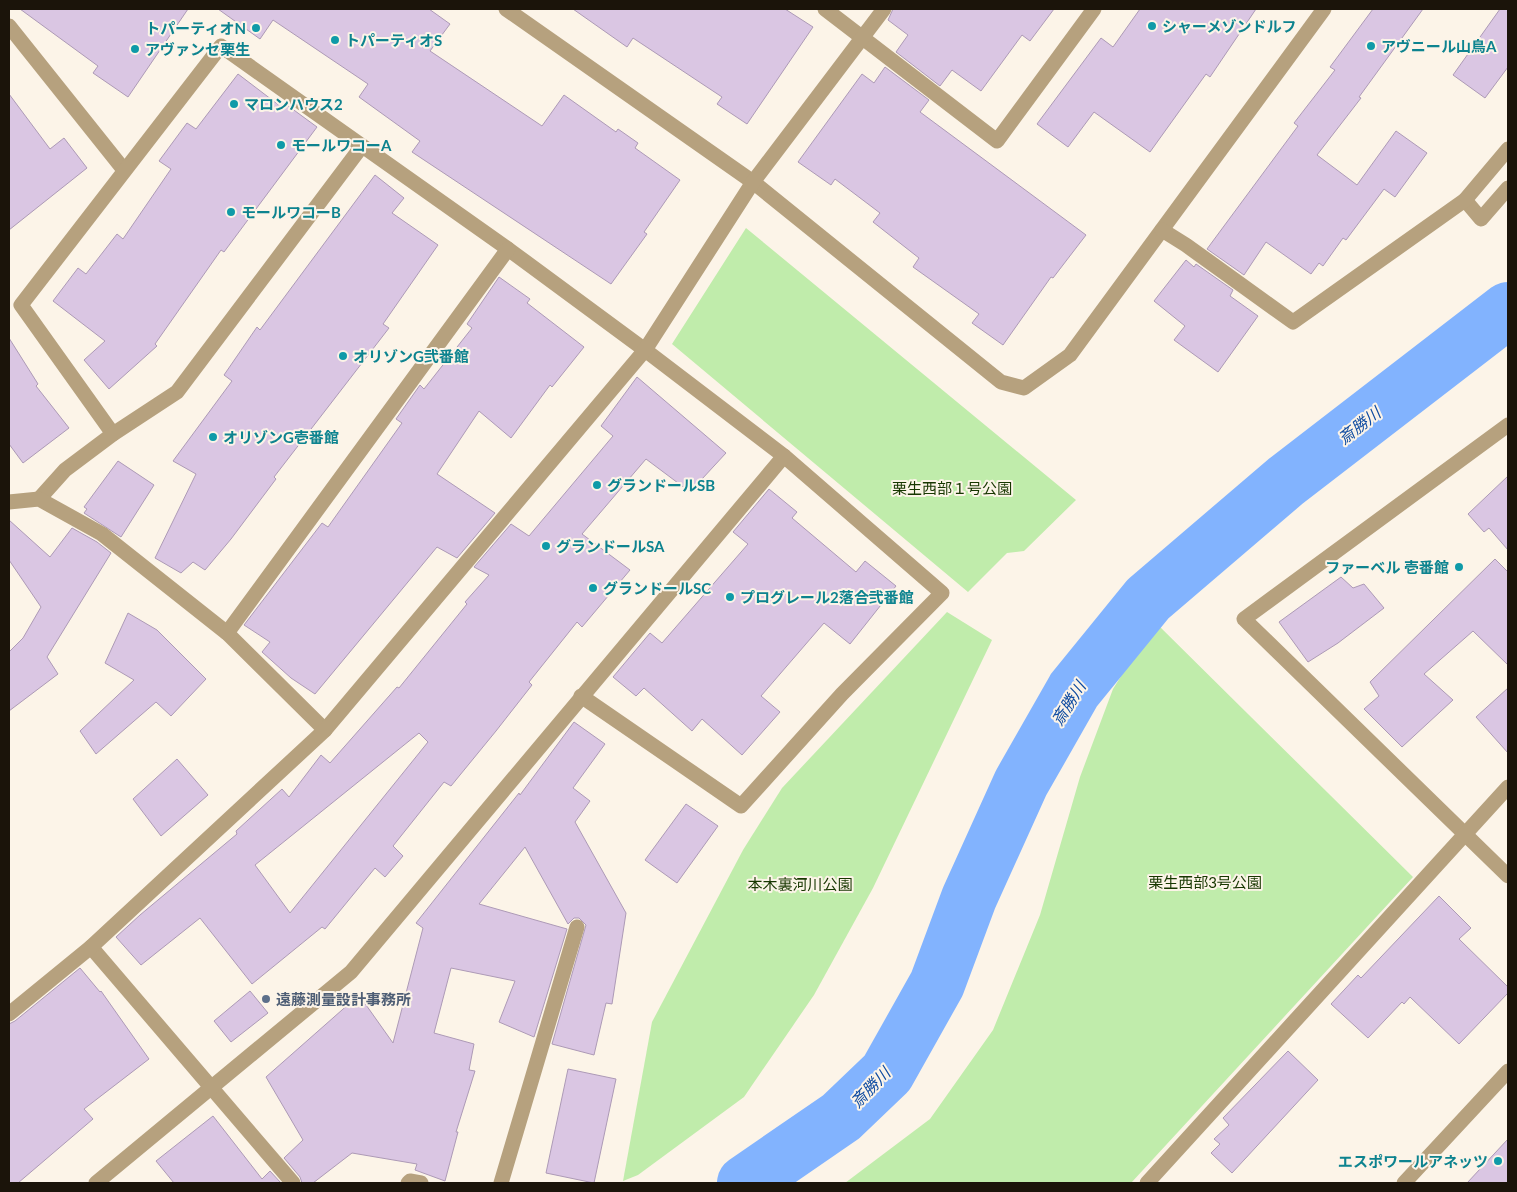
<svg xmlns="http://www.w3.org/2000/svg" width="1517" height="1192" viewBox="0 0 1517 1192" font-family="Lato,'Noto Sans JP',sans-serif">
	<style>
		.green { fill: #c0ecab }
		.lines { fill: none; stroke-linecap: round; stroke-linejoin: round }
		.river { stroke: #82b3fe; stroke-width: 56 }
		.building { fill: #dac6e3; stroke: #ad9ab6; fill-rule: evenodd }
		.minor { stroke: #b6a17e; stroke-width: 15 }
		.culture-dot { fill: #0f9aa8; stroke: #fcf4e8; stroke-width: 2 }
		.service-dot { fill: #5c6f8a; stroke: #fcf4e8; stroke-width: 2 }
		.labels { text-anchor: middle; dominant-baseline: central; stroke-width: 4; stroke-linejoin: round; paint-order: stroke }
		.culture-label { font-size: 15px; font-weight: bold; fill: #0d838f; stroke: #fcf4e8; text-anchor: start }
		.park-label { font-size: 15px; fill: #173700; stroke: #fcf4e8 }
		.service-label { font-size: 15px; font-weight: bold; fill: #4e5e75; stroke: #fcf4e8; text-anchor: start }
		.water-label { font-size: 16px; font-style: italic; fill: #0e4ba1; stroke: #fcf4e8 }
	</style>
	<rect width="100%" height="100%" fill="#fcf4e8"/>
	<!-- green -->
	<g class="green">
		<path d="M 746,228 L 1076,500 L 1024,551 L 1007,553 L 968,592 L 672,344 Z"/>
		<path d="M 947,612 L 992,640 L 873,888 L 814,995 L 744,1097 L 638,1175 L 623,1181 L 652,1022 L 743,850 L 782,788 Z"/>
		<path d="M 1155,622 L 1413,877 L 1131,1183 L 845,1183 L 930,1119 L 993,1030 L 1040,915 L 1080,777 L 1113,689 Z"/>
	</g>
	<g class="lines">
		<!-- river -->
		<path class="river" d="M 745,1183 L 841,1117 L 887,1073 L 937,984 L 969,898 L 1021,783 L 1074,690 L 1148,599 L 1286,481 L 1508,310"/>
	</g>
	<!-- building -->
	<g class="building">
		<path d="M 20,9 L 188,9 L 128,97 L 93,73 L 98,66 Z"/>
		<path d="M 218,9 L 429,9 L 450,24 L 430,51 L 542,126 L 564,95 L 616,132 L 618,129 L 638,143 L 635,148 L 680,180 L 644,232 L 647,234 L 611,284 L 412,152 L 420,141 L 359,97 L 368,84 L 273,20 L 260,39 Z"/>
		<path d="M 573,9 L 785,9 L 813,27 L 747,124 L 717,104 L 722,97 L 633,38 L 627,47 Z"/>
		<path d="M 893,9 L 1054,9 L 1030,41 L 1022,35 L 981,91 L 952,70 L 940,86 L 896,52 L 908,35 L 888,20 Z"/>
		<path d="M 1140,9 L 1256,9 L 1210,77 L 1206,74 L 1150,152 L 1094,112 L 1068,147 L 1037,124 L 1101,38 L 1113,47 Z"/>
		<path d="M 1373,9 L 1423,9 L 1359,97 L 1361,98 L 1317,155 L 1357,185 L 1396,131 L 1427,153 L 1395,197 L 1384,189 L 1346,240 L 1343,238 L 1323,266 L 1319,263 L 1311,274 L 1266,242 L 1244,275 L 1207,249 L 1298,126 L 1294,123 L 1335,70 L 1330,67 Z"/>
		<path d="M 1500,9 L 1508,9 L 1508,67 L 1485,98 L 1453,75 Z"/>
		<path d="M 885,67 L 929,100 L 920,112 L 1086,235 L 1053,278 L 1051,277 L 1003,345 L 972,323 L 979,314 L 913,267 L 919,258 L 873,222 L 880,213 L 835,179 L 831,185 L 798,162 L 862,74 L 874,83 Z"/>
		<path d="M 238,74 L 284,109 L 287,105 L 317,127 L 224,252 L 221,250 L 155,344 L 157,346 L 109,389 L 84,360 L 105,341 L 53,301 L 78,268 L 86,274 L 117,234 L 123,239 L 171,169 L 159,161 L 187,123 L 196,129 Z"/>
		<path d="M 9,94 L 50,149 L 64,138 L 87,168 L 9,230 Z"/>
		<path d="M 375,175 L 404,198 L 392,213 L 438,245 L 383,324 L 389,328 L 274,477 L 276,479 L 231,539 L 205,570 L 193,562 L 181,573 L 155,558 L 196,474 L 173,461 L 232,381 L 224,375 L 257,327 L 260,330 Z"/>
		<path d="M 1186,260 L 1194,267 L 1196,264 L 1233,290 L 1230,296 L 1258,316 L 1218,372 L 1174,340 L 1185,326 L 1154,301 Z"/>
		<path d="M 499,277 L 530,299 L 527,303 L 584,347 L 552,387 L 550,385 L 511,438 L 479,411 L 437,474 L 495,513 L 457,558 L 437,547 L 315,694 L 291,678 L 262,652 L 270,642 L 244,625 L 322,523 L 328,527 L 402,423 L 396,419 L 420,385 L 424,389 L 472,328 L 467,324 Z"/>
		<path d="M 9,338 L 38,384 L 36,386 L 69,428 L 23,463 L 9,444 Z"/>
		<path d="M 637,377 L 726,453 L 690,492 L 646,459 L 582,534 L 630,570 L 582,627 L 577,622 L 529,682 L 532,685 L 496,731 L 451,786 L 444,782 L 393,846 L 403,856 L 385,877 L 375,868 L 325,929 L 322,927 L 252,984 L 200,918 L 141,965 L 116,937 L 140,915 L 237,834 L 236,831 L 282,789 L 289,797 L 321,755 L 330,763 L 397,687 L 399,688 L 467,604 L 465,602 L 489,575 L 474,567 L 511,524 L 529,536 L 613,436 L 601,426 ZM 419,733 L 428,742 L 290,913 L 255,865 Z"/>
		<path d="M 118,461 L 154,485 L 121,537 L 84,513 L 87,509 L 84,507 Z"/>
		<path d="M 1508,476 L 1508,550 L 1489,528 L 1484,532 L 1468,514 Z"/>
		<path d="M 769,489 L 797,512 L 792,518 L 856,572 L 865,561 L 896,586 L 850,644 L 824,623 L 761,696 L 780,712 L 742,755 L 702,719 L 692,731 L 644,688 L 636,696 L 613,677 L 650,633 L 662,643 L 748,544 L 733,532 Z"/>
		<path d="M 9,520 L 50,557 L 72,528 L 97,542 L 111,553 L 47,657 L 58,674 L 9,711 L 9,652 L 23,638 L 41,607 L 9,560 Z"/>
		<path d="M 1495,559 L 1508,572 L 1508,665 L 1473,631 L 1424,674 L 1453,700 L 1402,747 L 1364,709 L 1379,696 L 1370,682 Z"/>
		<path d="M 1341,577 L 1353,588 L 1364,584 L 1384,608 L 1338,643 L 1308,662 L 1279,622 Z"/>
		<path d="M 128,613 L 157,630 L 206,679 L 171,716 L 156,702 L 96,754 L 80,731 L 134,680 L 105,663 Z"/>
		<path d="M 1508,688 L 1508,753 L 1476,717 Z"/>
		<path d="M 574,722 L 605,744 L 573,788 L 590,801 L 575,822 L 626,913 L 612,1004 L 606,1003 L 594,1055 L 552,1044 L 586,925 L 579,918 L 574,918 L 568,924 L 525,847 L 479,904 L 567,929 L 534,1037 L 499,1022 L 515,981 L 451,968 L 434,1033 L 474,1044 L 469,1070 L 475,1071 L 456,1132 L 458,1132 L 445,1181 L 415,1170 L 417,1164 L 352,1153 L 313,1183 L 302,1183 L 300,1177 L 284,1158 L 303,1140 L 266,1077 L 359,995 L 393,1043 L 423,928 L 416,923 L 519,793 L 520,795 Z"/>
		<path d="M 177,759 L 208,795 L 161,836 L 133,799 Z"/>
		<path d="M 686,804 L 718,826 L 677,883 L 645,860 Z"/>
		<path d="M 1439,896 L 1471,928 L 1459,939 L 1508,987 L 1508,993 L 1459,1044 L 1410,997 L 1404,1004 L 1402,1002 L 1368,1038 L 1331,1004 L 1358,975 L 1361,978 Z"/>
		<path d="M 80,968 L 100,992 L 101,991 L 149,1059 L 84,1109 L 93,1119 L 18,1183 L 9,1183 L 9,1024 L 15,1021 Z"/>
		<path d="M 250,991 L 268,1013 L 231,1042 L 214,1021 Z"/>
		<path d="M 1288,1051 L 1318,1080 L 1232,1173 L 1211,1153 L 1220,1144 L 1214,1139 L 1229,1125 L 1223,1118 Z"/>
		<path d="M 568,1069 L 616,1079 L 594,1183 L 546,1173 Z"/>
		<path d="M 213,1116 L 262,1179 L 270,1171 L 281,1183 L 174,1183 L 156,1161 Z"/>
		<path d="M 1508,1139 L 1508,1183 L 1467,1183 Z"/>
	</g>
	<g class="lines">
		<!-- minor -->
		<g class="minor">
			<path d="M 506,9 L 753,182 L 1001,382 L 1024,388 L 1070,355 L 1324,9"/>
			<path d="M 825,9 L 997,141 L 1094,9"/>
			<path d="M 9,26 L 124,170"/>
			<path d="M 1465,200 L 1481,219 L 1508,188"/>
			<path d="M 1162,230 L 1186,245 L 1293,322 L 1465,200 L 1508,149"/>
			<path d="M 1508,425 L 1244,619 L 1508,876"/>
			<path d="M 113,434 L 21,305 L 221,46 L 508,249 L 645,350 L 784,456 L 942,593 L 842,694 L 741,806 L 581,696"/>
			<path d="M 39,499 L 65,470 L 113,434 L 177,392 L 362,146"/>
			<path d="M 9,502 L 39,499 L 102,534 L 227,633 L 325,730"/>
			<path d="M 227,633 L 508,249"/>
			<path d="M 91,947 L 293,1183"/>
			<path d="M 9,1014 L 91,947 L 325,730 L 645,350 L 753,182 L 884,9"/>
			<path d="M 96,1183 L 351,972 L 784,456"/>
			<path d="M 408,1183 L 410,1181 L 421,1183"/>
			<path d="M 501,1183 L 577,927"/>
			<path d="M 1147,1183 L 1508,787"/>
			<path d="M 1404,1183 L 1508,1071"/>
		</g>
	</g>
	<!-- markers -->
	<g class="culture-dot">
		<circle cx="1152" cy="26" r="5"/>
		<circle cx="256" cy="28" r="5"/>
		<circle cx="335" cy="40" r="5"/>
		<circle cx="1371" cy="46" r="5"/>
		<circle cx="135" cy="49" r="5"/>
		<circle cx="234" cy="104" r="5"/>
		<circle cx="281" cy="145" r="5"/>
		<circle cx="231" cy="212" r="5"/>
		<circle cx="343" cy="356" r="5"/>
		<circle cx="213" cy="437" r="5"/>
		<circle cx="597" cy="485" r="5"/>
		<circle cx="546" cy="546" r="5"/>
		<circle cx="1459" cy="567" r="5"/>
		<circle cx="593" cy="588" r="5"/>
		<circle cx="730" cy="597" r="5"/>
		<circle cx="1498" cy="1161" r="5"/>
	</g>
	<circle class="service-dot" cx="266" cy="999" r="5"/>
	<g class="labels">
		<!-- culture labels -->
		<g class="culture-label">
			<text x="1162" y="26">シャーメゾンドルフ</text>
			<text x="246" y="28" text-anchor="end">トパーティオN</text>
			<text x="345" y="40">トパーティオS</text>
			<text x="1381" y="46">アヴニール山鳥A</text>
			<text x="145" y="49">アヴァンセ栗生</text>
			<text x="244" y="104">マロンハウス2</text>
			<text x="291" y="145">モールワコーA</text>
			<text x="241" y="212">モールワコーB</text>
			<text x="353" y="356">オリゾンG弐番館</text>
			<text x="223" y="437">オリゾンG壱番館</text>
			<text x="607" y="485">グランドールSB</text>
			<text x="556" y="546">グランドールSA</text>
			<text x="1449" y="567" text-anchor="end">ファーベル 壱番館</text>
			<text x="603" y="588">グランドールSC</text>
			<text x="740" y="597">プログレール2落合弐番館</text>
			<text x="1488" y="1161" text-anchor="end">エスポワールアネッツ</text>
		</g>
		<!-- park labels -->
		<g class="park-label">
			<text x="952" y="488">栗生西部１号公園</text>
			<text x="1205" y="882">栗生西部3号公園</text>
			<text x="800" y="884">本木裏河川公園</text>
		</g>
		<!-- service labels -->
		<g class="service-label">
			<text x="276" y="999">遠藤測量設計事務所</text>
		</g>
		<!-- water labels -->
		<g class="water-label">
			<text transform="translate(1359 425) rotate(-38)">斎勝川</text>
			<text transform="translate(1068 703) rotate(-58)">斎勝川</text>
			<text transform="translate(870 1087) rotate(-46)">斎勝川</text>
		</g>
	</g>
	<!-- border -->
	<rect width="1517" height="1192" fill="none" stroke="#1b140a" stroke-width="20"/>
</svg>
